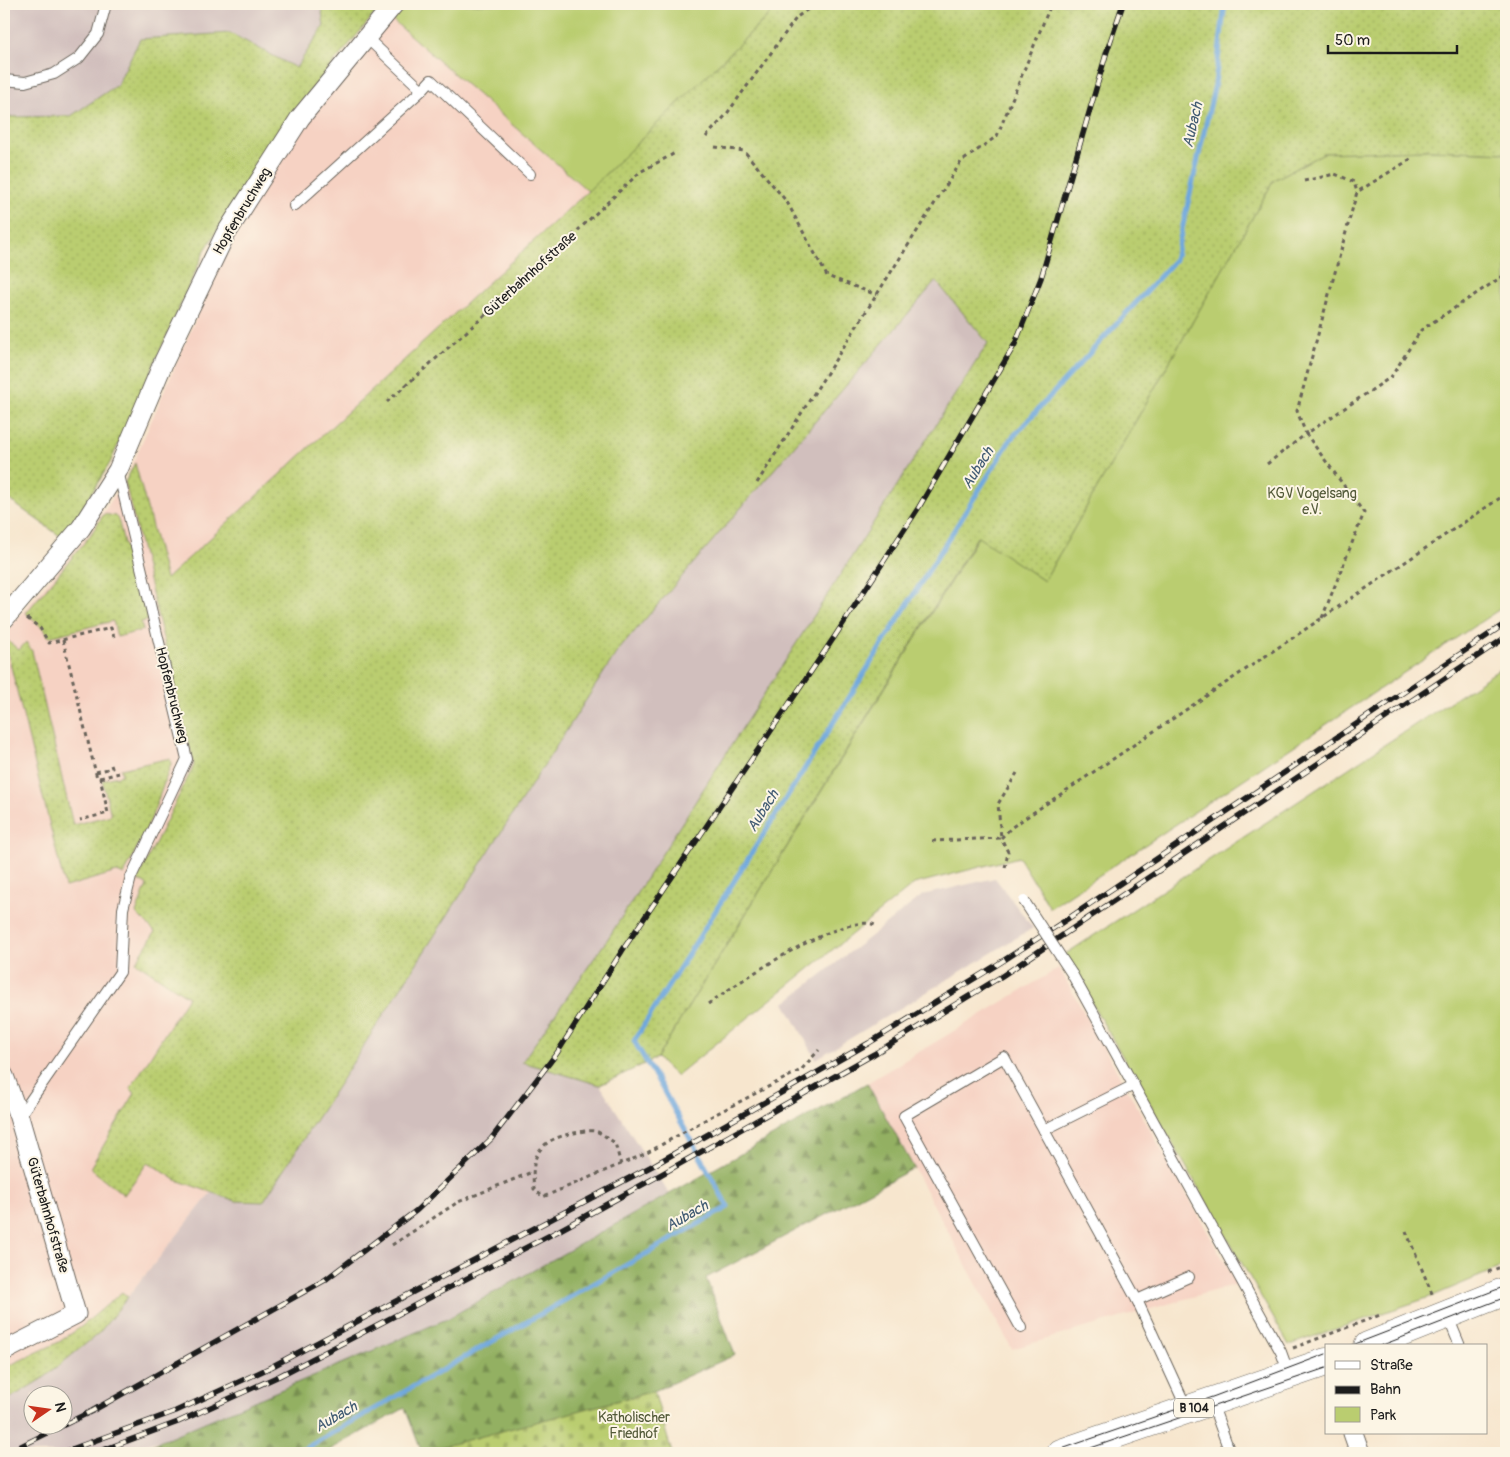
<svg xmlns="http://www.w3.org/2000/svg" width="1510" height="1457" viewBox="0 0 1510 1457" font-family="Pangolin,sans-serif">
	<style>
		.built { fill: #f6d2c3 }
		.industrial { fill: #d1bfbd; fill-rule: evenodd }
		.grass { fill: url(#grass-dots); stroke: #6b7446 }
		.forest { fill: url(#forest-firs); stroke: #58663f }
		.cemetery { fill: url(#cemetery-stones); stroke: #6b7446 }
		.green { fill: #bacd70; stroke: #6b7446 }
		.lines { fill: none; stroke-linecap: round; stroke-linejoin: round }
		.stream { stroke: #6ea7dd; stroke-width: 5 }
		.service-casing { stroke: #69635a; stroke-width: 12 }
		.minor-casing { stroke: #69635a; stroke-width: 21 }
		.primary-casing { stroke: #69635a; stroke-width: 29 }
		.path { stroke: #69635a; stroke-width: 3; stroke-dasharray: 4 4; stroke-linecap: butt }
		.service { stroke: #fff; stroke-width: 10 }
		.minor { stroke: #fff; stroke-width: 19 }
		.primary { stroke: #fff; stroke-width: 28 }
		.tram { stroke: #1c1c1c; stroke-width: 1 }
		.rail-casing { stroke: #1c1c1c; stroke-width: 5.5 }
		.rail { stroke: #fcf5e5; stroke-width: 4; stroke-dasharray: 11; stroke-linecap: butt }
		.service-bridge-casing { stroke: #69635a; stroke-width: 12; stroke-linecap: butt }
		.service-bridge { stroke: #fff; stroke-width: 10 }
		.labels { text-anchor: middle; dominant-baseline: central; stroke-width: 4; stroke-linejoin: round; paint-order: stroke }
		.shield { fill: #fcf5e5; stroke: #5f5d58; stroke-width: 1 }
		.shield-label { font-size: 12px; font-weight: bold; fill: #1c1c1c }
		.street-label { font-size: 14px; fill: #1c1c1c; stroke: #fcf5e5 }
		.park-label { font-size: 14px; fill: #535a39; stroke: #fcf5e5 }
		.water-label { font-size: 15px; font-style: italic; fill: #415b73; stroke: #fcf5e5 }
	</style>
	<defs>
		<pattern id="grass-dots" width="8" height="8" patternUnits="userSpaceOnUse" patternTransform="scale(1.25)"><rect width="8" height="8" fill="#bacd70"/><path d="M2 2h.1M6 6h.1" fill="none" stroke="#9faf60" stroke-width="1.8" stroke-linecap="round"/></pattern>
		<pattern id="forest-firs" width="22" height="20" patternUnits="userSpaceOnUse" patternTransform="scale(1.25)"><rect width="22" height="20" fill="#93b062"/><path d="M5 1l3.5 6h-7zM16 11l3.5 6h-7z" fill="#778e50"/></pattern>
		<pattern id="cemetery-stones" width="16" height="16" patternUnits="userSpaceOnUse" patternTransform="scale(1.25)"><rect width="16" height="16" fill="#bacd70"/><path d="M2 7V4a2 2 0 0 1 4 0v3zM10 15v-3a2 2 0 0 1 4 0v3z" fill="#9faf60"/></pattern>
	</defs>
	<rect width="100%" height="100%" fill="#fcf5e5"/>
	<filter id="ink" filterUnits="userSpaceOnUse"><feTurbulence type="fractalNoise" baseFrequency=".02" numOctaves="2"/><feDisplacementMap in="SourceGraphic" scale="10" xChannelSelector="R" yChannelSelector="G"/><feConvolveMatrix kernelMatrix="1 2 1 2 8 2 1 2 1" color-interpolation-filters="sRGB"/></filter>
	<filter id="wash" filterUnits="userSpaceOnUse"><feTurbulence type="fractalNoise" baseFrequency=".0096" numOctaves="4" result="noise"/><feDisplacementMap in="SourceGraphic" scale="20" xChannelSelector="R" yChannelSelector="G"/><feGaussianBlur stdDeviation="1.12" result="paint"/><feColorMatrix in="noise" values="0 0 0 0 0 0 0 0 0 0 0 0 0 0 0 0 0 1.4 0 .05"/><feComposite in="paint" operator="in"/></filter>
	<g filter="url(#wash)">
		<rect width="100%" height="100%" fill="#f7e6ce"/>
		<!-- built -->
		<g class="built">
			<path d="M 389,17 L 588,191 L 166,579 L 330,1012 L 226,1174 L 99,1333 L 4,1402 L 4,634 L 87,536 L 126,479 L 233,233 L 308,119 Z"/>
			<path d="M 1059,968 L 1237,1284 L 1012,1349 L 867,1083 Z"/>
		</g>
		<!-- industrial -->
		<g class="industrial">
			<path d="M 4,4 L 383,4 L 291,114 L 205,250 L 110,463 L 77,517 L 60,536 L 4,496 Z"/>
			<path d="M 780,4 L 988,343 L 609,937 L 523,1061 L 600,1085 L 669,1194 L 443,1321 L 165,1439 L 114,1453 L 4,1453 L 4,1402 L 45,1377 L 99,1333 L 226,1174 L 212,773 L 166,579 L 588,191 ZM 32,1394 L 62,1394 L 62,1424 L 32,1424 Z"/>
			<path d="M 995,878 L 1033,928 L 816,1059 L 785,1003 L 923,895 Z"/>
		</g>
		<!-- grass -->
		<g class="grass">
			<path d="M 321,4 L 383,4 L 291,114 L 205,250 L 110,463 L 77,517 L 60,536 L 4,496 L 4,117 L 71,116 L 117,85 L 140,39 L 230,33 L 296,68 L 324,26 Z"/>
			<path d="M 780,4 L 1506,4 L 1506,153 L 1428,150 L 1324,153 L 1274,180 L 1044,581 L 977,537 L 657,1058 L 600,1085 L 522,1062 L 609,937 L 988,343 L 936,281 L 617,652 L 263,1202 L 236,1201 L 176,1180 L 148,1162 L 124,1195 L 90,1168 L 135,1093 L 130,1089 L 188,997 L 136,962 L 155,932 L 136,913 L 147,885 L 137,880 L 194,765 L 125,482 L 135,463 L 166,579 L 588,191 Z"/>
			<path d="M 104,514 L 115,516 L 118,519 L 132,575 L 142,592 L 149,620 L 141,622 L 143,630 L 117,637 L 113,621 L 49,637 L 44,629 L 26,613 L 89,537 Z"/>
			<path d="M 7,640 L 19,650 L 26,642 L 32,651 L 73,825 L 111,815 L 102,780 L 122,775 L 121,769 L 166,759 L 170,759 L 171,764 L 151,819 L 124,875 L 117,872 L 65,887 L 5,642 Z"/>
			<path d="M 122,1292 L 128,1297 L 99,1333 L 45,1377 L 4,1402 L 4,1368 L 59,1342 L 81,1327 Z"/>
		</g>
		<!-- forest -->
		<path class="forest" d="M 867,1083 L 914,1168 L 706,1278 L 735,1355 L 654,1391 L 422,1453 L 405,1408 L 324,1453 L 134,1453 L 165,1439 L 447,1319 Z"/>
		<!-- cemetery -->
		<path class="cemetery" d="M 654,1391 L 672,1453 L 422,1453 L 422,1452 Z"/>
		<!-- green -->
		<g class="green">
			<path d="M 402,4 L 780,4 L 588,191 L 389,17 Z"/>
			<path d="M 1428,150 L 1506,153 L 1506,605 L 1050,908 L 1019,857 L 914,884 L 676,1076 L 657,1058 L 978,537 L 1044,581 L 1274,180 L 1324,153 Z"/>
			<path d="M 1506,665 L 1506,1265 L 1433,1296 L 1289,1345 L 1064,955 Z"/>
		</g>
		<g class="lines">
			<!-- stream -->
			<path class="stream" d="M 297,1453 L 728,1207 L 662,1088 L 634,1041 L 1011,439 L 1175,260 L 1215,84 L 1225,4"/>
		</g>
	</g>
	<g filter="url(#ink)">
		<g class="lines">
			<!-- service casing -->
			<g class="service-casing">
				<g id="service">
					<path d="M 366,37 L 422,90 L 431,80 L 530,174"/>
					<path d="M 4,80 L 25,82 L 54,74 L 79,58 L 98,34 L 106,4"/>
					<path d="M 294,206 L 422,90"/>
					<path d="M 1072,974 L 1281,1352 L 1289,1374"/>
					<path d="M 19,1117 L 120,972 L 123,909 L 131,877 L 187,759 L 118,471"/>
					<path d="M 1044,1130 L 1134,1085"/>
					<path d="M 1137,1300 L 1189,1277"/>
					<path d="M 1448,1317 L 1460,1346"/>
					<path d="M 1021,1328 L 904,1116 L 1004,1057 L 1137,1300 L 1187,1409"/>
					<path d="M 1212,1403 L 1230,1453"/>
				</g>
			</g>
			<!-- minor casing -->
			<g class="minor-casing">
				<g id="minor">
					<path d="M 4,619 L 81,528 L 118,470 L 164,361 L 225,235 L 300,118 L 394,4"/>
					<path d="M 4,1076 L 19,1117 L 76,1314 L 4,1351"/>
					<path d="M 1353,1433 L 1360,1453"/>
				</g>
			</g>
			<!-- primary casing -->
			<g class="primary-casing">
				<g id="primary">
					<path d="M 1368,1346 L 1506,1291"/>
					<path d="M 1061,1453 L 1326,1362"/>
				</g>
			</g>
			<!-- path -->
			<g class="path">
				<path d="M 706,137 L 726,115 L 797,17 L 815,4"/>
				<path d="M 715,147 L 744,151 L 787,202 L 827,276 L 877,295"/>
				<path d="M 1304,181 L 1335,174 L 1354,182 L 1357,192"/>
				<path d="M 387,402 L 527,278 L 640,172 L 677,152"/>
				<path d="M 1267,464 L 1306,434 L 1297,411 L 1357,192 L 1414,157"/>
				<path d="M 757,483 L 961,162 L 997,136 L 1051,4"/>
				<path d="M 27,618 L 40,628 L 49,643 L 111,628 L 114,637"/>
				<path d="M 1322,618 L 1364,513 L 1306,434 L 1391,377 L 1421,330 L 1506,274"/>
				<path d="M 63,640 L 97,778 L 100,778 L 108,813 L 80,820"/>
				<path d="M 96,772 L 112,768 L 111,765"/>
				<path d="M 100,778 L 119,773"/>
				<path d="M 932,841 L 1001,838 L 998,804 L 1017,773"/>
				<path d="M 1005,868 L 1008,852 L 1001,838 L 1012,827 L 1506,494"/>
				<path d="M 1505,951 L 1506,954"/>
				<path d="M 708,1004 C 736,984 842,911 875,925"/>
				<path d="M 621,1165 L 615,1143 C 609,1139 604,1135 598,1132 C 591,1129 581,1132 574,1133 C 540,1140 530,1153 534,1189 L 543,1197 L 647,1153 L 710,1117 L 801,1070 L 819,1050"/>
				<path d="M 1406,1231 L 1433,1296"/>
				<path d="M 392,1245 L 458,1202 L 532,1172"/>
				<path d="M 1488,1272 L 1506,1265"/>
				<path d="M 1293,1348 L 1380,1315"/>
			</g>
			<!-- service -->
			<use href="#service" class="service"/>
			<!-- minor -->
			<use href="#minor" class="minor"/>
			<!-- primary -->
			<use href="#primary" class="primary"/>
			<!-- tram -->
			<g class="tram">
				<path d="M 1350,1346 L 1506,1286"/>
				<path d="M 1380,1346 L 1506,1297"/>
				<path d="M 1050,1453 L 1215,1396 L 1326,1354"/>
				<path d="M 1076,1453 L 1326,1368"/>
			</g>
			<!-- rail casing -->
			<g class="rail-casing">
				<g id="rail">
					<path d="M 7,1453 L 92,1411 L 325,1280 L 417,1210 L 491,1139 L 557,1053 L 624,948 L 835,636 L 919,507 L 1015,344 L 1041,278 L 1107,51 L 1123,4"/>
					<path d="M 61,1453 L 176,1411 L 269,1368 L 654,1165 L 869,1043 L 995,966 L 1066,920 L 1506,623"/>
					<path d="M 95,1453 L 178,1422 L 279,1376 L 558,1231 L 660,1175 L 874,1054 L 1002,976 L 1506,637"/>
				</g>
			</g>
			<!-- rail -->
			<use href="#rail" class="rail"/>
			<!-- service-bridge casing -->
			<g class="service-bridge-casing">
				<path id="service-bridge" d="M 1024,901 L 1072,974"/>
			</g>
			<!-- service-bridge -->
			<use href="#service-bridge" class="service-bridge"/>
		</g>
	</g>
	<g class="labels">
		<!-- shield labels -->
		<rect class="shield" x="1174" y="1398.5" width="40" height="19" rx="4"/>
		<g class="shield-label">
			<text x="1194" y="1408">B 104</text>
		</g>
		<!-- street labels -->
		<g class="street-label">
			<text transform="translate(242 211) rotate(-59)">Hopfenbruchweg</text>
			<text transform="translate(530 274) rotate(-42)">Güterbahnhofstraße</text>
			<text transform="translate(172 695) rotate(76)">Hopfenbruchweg</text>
			<text transform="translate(48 1215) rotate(74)">Güterbahnhofstraße</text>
		</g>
		<!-- park labels -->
		<g class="park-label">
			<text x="1312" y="493">KGV Vogelsang<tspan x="1312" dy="16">e.V.</tspan></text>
			<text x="634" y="1417">Katholischer<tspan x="634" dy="16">Friedhof</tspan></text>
		</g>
		<!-- water labels -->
		<g class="water-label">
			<text transform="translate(1193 125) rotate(-77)">Aubach</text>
			<text transform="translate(978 468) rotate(-58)">Aubach</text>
			<text transform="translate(763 811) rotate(-58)">Aubach</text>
			<text transform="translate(687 1216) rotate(-30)">Aubach</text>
			<text transform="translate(336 1417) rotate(-30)">Aubach</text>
		</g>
	</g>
	<!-- margin -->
	<rect width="1510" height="1457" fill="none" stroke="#fcf5e5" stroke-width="20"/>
	<!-- legend -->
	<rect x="1325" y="1344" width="162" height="90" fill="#fcf5e5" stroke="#a29e95"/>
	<rect x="1335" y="1361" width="25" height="8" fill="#ffffff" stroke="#a29e95"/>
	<text x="1370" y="1370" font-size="15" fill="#1c1c1c">Straße</text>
	<rect x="1335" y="1386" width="25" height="8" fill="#1c1c1c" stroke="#a29e95"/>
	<text x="1370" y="1394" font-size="15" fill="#1c1c1c">Bahn</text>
	<rect x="1335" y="1407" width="25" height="15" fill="#bacd70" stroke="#a29e95"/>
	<text x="1370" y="1420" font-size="15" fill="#1c1c1c">Park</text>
	<!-- north arrow -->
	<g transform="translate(48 1410) rotate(77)"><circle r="24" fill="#fcf5e5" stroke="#a29e95"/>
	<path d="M0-4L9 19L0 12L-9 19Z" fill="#c8321e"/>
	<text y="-8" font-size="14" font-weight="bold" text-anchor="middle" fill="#1c1c1c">N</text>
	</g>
	<!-- scale -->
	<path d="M1328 45v8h129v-8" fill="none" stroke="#1c1c1c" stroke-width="2.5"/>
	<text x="1335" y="45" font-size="15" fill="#1c1c1c" stroke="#fcf5e5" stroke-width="4" paint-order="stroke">50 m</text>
</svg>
